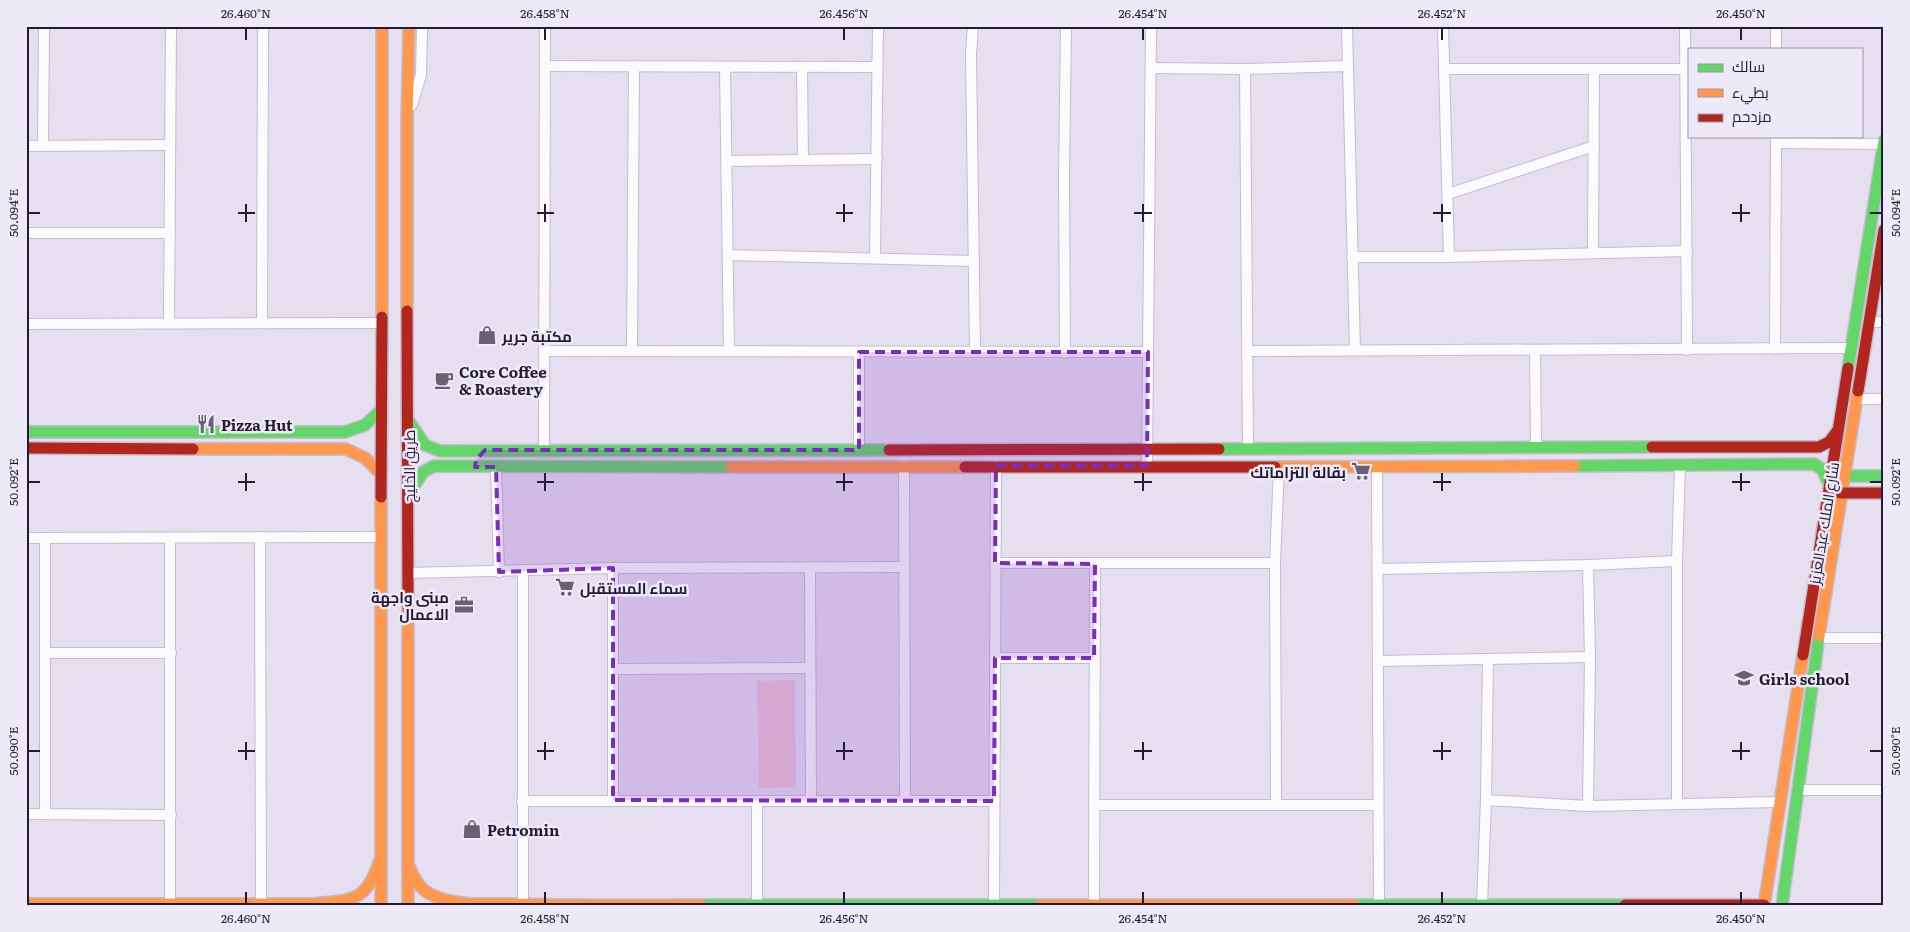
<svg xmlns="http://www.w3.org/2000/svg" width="1910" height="932" viewBox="0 0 1910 932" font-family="Literata,Cairo,serif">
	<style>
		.green { fill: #edc6d8 }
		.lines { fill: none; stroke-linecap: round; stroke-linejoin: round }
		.street-casing { stroke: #c4bdd2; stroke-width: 12 }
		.fast-casing { stroke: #c4bdd2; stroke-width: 14 }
		.slow-casing { stroke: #c4bdd2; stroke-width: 14 }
		.jam-casing { stroke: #c4bdd2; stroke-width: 14 }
		.street { stroke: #fbfafd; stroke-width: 10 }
		.fast { stroke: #63d668; stroke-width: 11 }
		.slow { stroke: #ff974d; stroke-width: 11 }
		.jam { stroke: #b3261e; stroke-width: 11 }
		.marked { fill: #7b2cbf; fill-opacity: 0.2; stroke: #7b2cbf; stroke-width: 4; stroke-dasharray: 10 6; stroke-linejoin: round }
		.ticks { fill: none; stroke: #241b34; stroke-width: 2 }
		.labels { text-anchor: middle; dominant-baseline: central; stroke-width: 5; stroke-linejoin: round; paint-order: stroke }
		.poi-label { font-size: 15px; font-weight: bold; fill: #241b34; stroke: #ede9f7; text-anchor: start }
		.street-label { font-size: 15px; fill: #241b34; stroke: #ede9f7 }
		.neatline { fill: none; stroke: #241b34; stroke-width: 2 }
		.ticks-label { font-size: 12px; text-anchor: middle; fill: #241b34 }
	</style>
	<rect width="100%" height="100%" fill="#e5dff0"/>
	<!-- green -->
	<path class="green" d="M 795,680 L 796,787 L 759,788 L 757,681 Z"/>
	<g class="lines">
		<!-- street casing -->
		<g class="street-casing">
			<g id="street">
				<path d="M 973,26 L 971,54 L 975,352"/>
				<path d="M 1347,26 L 1355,350"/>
				<path d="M 1443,26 L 1449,257"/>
				<path d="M 1685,26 L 1687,350"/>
				<path d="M 1776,49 L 1776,26"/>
				<path d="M 545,66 L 877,67"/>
				<path d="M 725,67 L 729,351"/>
				<path d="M 802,67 L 803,160"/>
				<path d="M 1151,68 L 1245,69 L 1248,449"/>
				<path d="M 1245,69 L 1348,66"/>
				<path d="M 1445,69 L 1685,69"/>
				<path d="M 412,105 L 421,75 L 422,26"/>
				<path d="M 1776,143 L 1883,144"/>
				<path d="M 26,146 L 170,145"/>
				<path d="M 43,146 L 44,26"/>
				<path d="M 727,161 L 877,159"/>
				<path d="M 1448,194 L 1594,146"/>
				<path d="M 26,233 L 170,233"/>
				<path d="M 1593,253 L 1594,69"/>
				<path d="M 728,255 L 974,261"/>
				<path d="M 1352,257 L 1449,257 L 1687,251"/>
				<path d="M 875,258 L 878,26"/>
				<path d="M 1870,322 L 1884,322"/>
				<path d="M 169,323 L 171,26"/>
				<path d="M 262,323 L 263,26"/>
				<path d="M 26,324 L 382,323"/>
				<path d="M 1775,349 L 1776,136"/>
				<path d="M 632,350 L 634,66"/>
				<path d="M 1535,350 L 1536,448"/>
				<path d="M 544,351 L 1148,352"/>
				<path d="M 1248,351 L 1851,348"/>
				<path d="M 859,352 L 859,450"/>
				<path d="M 1065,353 L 1064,177 L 1066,26"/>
				<path d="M 1857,399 L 1884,399"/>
				<path d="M 544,451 L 545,26"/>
				<path d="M 904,466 L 905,801"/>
				<path d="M 1147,466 L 1151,26"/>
				<path d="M 496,467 L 499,572"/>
				<path d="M 1377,467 L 1379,906"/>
				<path d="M 260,537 L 261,904"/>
				<path d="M 26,538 L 380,537"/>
				<path d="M 995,563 L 1275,563"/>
				<path d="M 1588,565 L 1590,657 L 1588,806"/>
				<path d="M 613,568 L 613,800"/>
				<path d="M 810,568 L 811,801"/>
				<path d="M 1378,569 L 1588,565 L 1677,561"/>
				<path d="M 523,570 L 523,905"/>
				<path d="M 408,573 L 613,568 L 904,567"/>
				<path d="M 1820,638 L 1884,638"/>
				<path d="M 45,653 L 171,653"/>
				<path d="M 995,658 L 1094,658"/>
				<path d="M 1488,659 L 1486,800 L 1588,806 L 1779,802"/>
				<path d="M 1378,661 L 1590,657"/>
				<path d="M 613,669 L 810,668"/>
				<path d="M 1798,790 L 1884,790"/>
				<path d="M 522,801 L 994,801"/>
				<path d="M 757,802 L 757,904"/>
				<path d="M 1677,803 L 1677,561 L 1680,465"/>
				<path d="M 1094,805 L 1378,805"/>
				<path d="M 1276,805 L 1275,563 L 1279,467"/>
				<path d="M 26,814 L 171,815"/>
				<path d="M 45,814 L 45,538"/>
				<path d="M 170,904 L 170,538"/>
				<path d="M 994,904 L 996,466"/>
				<path d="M 1094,904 L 1095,564"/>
				<path d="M 1482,905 L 1486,800"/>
			</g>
		</g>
		<!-- fast casing -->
		<g class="fast-casing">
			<g id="fast">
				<path d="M 1848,368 L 1884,141"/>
				<path d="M 408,420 L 425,445 L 440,451 L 889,450"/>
				<path d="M 26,432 L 345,432 L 365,425 L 381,410"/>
				<path d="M 1219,449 L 1652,447"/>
				<path d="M 1575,466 L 1814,464 L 1822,469 L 1829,484"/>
				<path d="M 1843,476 L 1884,476"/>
				<path d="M 408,495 L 423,472 L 434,466 L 731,467"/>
				<path d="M 701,905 L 1040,905"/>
				<path d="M 1354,905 L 1625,905"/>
				<path d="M 1782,906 L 1819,636"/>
			</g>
		</g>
		<!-- slow casing -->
		<g class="slow-casing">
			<g id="slow">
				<path d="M 407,311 L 407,121 L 409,26"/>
				<path d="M 382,317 L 382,26"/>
				<path d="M 193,449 L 346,449 L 365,458 L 380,473"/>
				<path d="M 731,467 L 965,467"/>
				<path d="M 1275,467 L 1575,466"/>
				<path d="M 408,607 L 408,906"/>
				<path d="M 1819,636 L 1858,391"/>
				<path d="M 409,866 C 414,878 419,889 432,895 C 455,906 485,904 511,904 C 574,906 637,905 701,905"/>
				<path d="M 26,904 L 312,904 C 351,900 366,903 379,862"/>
				<path d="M 1040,905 L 1354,905"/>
				<path d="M 381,906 L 381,497"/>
				<path d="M 1764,906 L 1803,655"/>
			</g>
		</g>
		<!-- jam casing -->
		<g class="jam-casing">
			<g id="jam">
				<path d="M 407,311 L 408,607"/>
				<path d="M 1858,391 L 1884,230"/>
				<path d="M 1652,447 L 1819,447 L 1829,442 L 1838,430"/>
				<path d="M 26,448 L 193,449"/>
				<path d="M 889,450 L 1219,449"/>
				<path d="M 965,467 L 1275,467"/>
				<path d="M 1840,493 L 1884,493"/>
				<path d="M 381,497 L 382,317"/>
				<path d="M 1803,655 L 1848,368"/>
				<path d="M 1625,905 L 1764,905"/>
			</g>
		</g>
		<!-- street -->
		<use href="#street" class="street"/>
		<!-- fast -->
		<use href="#fast" class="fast"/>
		<!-- slow -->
		<use href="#slow" class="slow"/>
		<!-- jam -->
		<use href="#jam" class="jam"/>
	</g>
	<!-- marked area -->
	<path class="marked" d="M 859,352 L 1148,352 L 1147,466 L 996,466 L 995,563 L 1095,564 L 1094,658 L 995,658 L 994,801 L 613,800 L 613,568 L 499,572 L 496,467 L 475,467 L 476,460 L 485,450 L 859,450 Z"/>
	<!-- ticks -->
	<path class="ticks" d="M 246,28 L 246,40M 545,28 L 545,40M 844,28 L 844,40M 1143,28 L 1143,40M 1442,28 L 1442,40M 1741,28 L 1741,40M 246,204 L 246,222M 545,204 L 545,222M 844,204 L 844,222M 1143,204 L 1143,222M 1442,204 L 1442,222M 1741,204 L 1741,222M 28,213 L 40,213M 238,213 L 255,213M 537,213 L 554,213M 836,213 L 853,213M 1134,213 L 1152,213M 1433,213 L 1451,213M 1732,213 L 1750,213M 1870,213 L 1882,213M 246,473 L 246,491M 545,473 L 545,491M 844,473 L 844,491M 1143,473 L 1143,491M 1442,473 L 1442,491M 1741,473 L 1741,491M 28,482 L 40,482M 238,482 L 255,482M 537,482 L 554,482M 836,482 L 853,482M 1134,482 L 1152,482M 1433,482 L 1451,482M 1732,482 L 1750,482M 1870,482 L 1882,482M 246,742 L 246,760M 545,742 L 545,760M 844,742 L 844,760M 1143,742 L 1143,760M 1442,742 L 1442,760M 1741,742 L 1741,760M 28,751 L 40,751M 238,751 L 255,751M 537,751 L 554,751M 836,751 L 853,751M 1134,751 L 1152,751M 1433,751 L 1451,751M 1732,751 L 1750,751M 1870,751 L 1882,751M 246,892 L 246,904M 545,892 L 545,904M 844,892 L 844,904M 1143,892 L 1143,904M 1442,892 L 1442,904M 1741,892 L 1741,904"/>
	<!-- icons -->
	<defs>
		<g id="shop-bare" transform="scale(1.5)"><path d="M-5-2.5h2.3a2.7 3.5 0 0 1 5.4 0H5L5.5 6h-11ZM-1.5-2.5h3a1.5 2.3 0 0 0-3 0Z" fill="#686076" stroke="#ede9f7" stroke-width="2.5" paint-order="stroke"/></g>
		<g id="cafe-bare" transform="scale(1.5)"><path d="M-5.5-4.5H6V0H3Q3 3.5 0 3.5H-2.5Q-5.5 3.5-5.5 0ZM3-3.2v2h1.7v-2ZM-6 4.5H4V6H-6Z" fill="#686076" stroke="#ede9f7" stroke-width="2.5" paint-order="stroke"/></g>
		<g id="restaurant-bare" transform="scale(1.5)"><path d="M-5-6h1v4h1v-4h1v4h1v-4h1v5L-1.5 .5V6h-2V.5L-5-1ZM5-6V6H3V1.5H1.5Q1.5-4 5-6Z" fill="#686076" stroke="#ede9f7" stroke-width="2.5" paint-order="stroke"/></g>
		<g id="supermarket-bare" transform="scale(1.5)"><path d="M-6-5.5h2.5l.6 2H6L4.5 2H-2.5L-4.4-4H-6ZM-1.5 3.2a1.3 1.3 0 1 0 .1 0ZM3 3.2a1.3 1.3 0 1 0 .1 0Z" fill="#686076" stroke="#ede9f7" stroke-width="2.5" paint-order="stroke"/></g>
		<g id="office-bare" transform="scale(1.5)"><path d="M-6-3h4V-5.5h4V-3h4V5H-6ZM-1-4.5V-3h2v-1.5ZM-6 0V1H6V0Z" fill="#686076" stroke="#ede9f7" stroke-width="2.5" paint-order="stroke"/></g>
		<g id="school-bare" transform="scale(1.5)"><path d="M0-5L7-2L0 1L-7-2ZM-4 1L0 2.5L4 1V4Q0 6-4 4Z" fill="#686076" stroke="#ede9f7" stroke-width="2.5" paint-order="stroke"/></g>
	</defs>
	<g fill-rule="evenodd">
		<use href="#shop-bare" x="487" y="335"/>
		<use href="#cafe-bare" x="444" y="380"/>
		<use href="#restaurant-bare" x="206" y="424"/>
		<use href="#supermarket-bare" x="1361" y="471"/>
		<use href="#supermarket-bare" x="565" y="587"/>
		<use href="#office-bare" x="464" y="605"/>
		<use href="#school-bare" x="1744" y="678"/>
		<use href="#shop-bare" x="472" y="829"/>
	</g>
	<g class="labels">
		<!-- poi labels -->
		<g class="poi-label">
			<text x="502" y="335">مكتبة جرير</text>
			<text x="459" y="371">Core Coffee<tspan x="459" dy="17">&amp; Roastery</tspan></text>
			<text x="221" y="424">Pizza Hut</text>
			<text x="1346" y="471" text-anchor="end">بقالة التزاماتك</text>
			<text x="580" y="587">سماء المستقبل</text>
			<text x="449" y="596" text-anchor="end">مبنى واجهة<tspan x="449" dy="17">الاعمال</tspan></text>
			<text x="1759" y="678">Girls school</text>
			<text x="487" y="829">Petromin</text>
		</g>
		<!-- street labels -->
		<g class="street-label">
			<text transform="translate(408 466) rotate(-90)">طريق الخليج</text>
			<text transform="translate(1823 523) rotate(-81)">شارع الملك عبدالعزيز</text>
		</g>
	</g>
	<!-- border -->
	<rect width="1910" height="932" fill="none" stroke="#ede9f7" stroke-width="55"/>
	<!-- legend -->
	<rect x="1688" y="48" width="175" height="90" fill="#ede9f7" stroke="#9d97a9"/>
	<rect x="1698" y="64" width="25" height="8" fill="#63d668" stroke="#9d97a9"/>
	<text x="1732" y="72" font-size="15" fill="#241b34">سالك</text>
	<rect x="1698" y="89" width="25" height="8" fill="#ff974d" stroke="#9d97a9"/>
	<text x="1732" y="98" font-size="15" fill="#241b34">بطيء</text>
	<rect x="1698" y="114" width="25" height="8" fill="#b3261e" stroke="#9d97a9"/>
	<text x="1732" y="122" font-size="15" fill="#241b34">مزدحم</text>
	<rect x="28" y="28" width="1854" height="876" class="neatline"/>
	<g class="ticks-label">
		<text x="246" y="18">26.460°N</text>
		<text x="545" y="18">26.458°N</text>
		<text x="844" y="18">26.456°N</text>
		<text x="1143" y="18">26.454°N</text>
		<text x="1442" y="18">26.452°N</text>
		<text x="1741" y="18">26.450°N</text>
		<text transform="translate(1896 213) rotate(-90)" y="4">50.094°E</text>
		<text transform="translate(14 213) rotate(-90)" y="4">50.094°E</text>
		<text transform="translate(1896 482) rotate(-90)" y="4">50.092°E</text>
		<text transform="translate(14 482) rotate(-90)" y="4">50.092°E</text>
		<text transform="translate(1896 751) rotate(-90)" y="4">50.090°E</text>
		<text transform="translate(14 751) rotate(-90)" y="4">50.090°E</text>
		<text x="246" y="923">26.460°N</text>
		<text x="545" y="923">26.458°N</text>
		<text x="844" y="923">26.456°N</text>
		<text x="1143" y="923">26.454°N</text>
		<text x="1442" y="923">26.452°N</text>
		<text x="1741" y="923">26.450°N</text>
	</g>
</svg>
